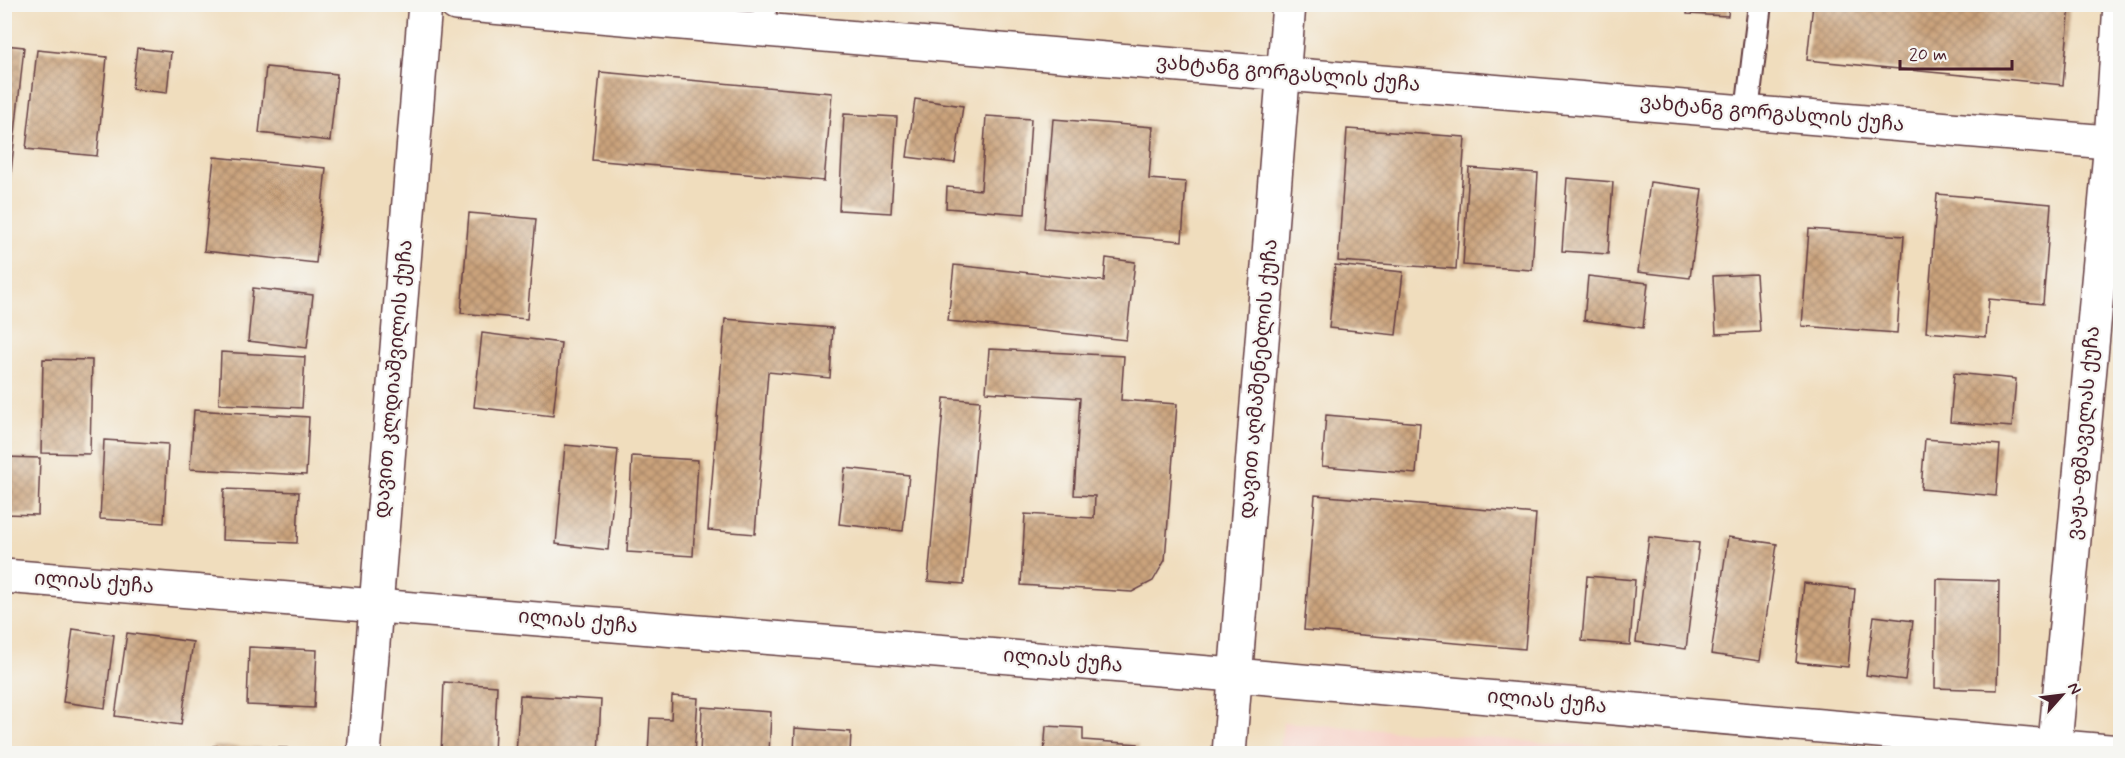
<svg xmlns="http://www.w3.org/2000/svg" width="2125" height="758" viewBox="0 0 2125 758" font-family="Mynerve,'Noto Sans Georgian',sans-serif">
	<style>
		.built { fill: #f7d1c7 }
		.building { fill: url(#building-cross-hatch) }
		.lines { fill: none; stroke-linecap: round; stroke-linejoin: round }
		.service-casing { stroke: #633c41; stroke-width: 26 }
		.minor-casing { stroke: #633c41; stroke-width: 36 }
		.tertiary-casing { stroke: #633c41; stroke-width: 36 }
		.service { stroke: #fff; stroke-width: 22 }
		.minor { stroke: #fff; stroke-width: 33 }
		.tertiary { stroke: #fff; stroke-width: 33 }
		.labels { text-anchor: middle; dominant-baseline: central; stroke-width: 4.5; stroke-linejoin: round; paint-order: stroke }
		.street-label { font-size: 20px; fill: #4a1f2b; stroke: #f6f6f2 }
	</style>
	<defs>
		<pattern id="building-cross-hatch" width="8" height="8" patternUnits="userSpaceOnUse" patternTransform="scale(1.5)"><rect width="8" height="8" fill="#caa37c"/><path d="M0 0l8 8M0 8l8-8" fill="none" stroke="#a68466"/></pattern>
	</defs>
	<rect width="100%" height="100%" fill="#f6f6f2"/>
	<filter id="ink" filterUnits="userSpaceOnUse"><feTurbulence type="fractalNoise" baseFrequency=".0167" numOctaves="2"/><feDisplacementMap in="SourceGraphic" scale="12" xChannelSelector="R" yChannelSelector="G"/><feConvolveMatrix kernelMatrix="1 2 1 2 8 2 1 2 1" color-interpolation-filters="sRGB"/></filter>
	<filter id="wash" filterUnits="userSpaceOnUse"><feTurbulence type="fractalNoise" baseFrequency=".008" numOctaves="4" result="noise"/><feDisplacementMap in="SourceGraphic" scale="24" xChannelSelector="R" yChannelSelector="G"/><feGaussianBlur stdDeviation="1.35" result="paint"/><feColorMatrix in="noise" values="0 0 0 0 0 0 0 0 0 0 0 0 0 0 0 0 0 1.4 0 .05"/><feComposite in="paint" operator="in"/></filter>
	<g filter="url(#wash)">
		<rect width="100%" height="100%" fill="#f0ddbd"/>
		<!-- built -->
		<path class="built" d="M 1283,722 L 1675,753 L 1280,753 Z"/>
		<g id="blocks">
			<!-- building -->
			<g class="building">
				<path d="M 1688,4 L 1729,4 L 1728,16 L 1687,14 Z"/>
				<path d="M 1813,4 L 2070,4 L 2063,85 L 1807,60 Z"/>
				<path d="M 4,45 L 24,47 L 10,182 L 4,181 Z"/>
				<path d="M 137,48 L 171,52 L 167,93 L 132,89 Z"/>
				<path d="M 37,50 L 107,57 L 97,156 L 26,149 Z"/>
				<path d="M 266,67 L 337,74 L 330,141 L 259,133 Z"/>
				<path d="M 600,72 L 832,93 L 824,181 L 592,160 Z"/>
				<path d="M 915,99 L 963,106 L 955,163 L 907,157 Z"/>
				<path d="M 844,114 L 897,117 L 891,213 L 839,210 Z"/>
				<path d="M 986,116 L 1031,119 L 1025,214 L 946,208 L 947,187 L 981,190 Z"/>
				<path d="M 1053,119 L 1153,127 L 1149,179 L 1186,182 L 1182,241 L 1044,229 Z"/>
				<path d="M 1347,129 L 1465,137 L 1456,269 L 1338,261 Z"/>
				<path d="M 214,157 L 326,168 L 316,263 L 204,251 Z"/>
				<path d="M 1469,168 L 1538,173 L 1532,270 L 1463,265 Z"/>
				<path d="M 1567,178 L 1613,182 L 1608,254 L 1562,251 Z"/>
				<path d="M 1650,182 L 1702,189 L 1690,278 L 1638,272 Z"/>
				<path d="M 1937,194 L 2051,204 L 2043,304 L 1989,299 L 1986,337 L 1926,332 Z"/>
				<path d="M 469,213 L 536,219 L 527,319 L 461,313 Z"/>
				<path d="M 1809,229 L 1904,236 L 1897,333 L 1802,326 Z"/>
				<path d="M 1106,258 L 1135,262 L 1126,340 L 948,321 L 954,265 L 1104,281 Z"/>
				<path d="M 1335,265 L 1403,272 L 1396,335 L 1329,328 Z"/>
				<path d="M 1756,274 L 1760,332 L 1716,334 L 1713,276 Z"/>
				<path d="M 1588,276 L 1648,283 L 1643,328 L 1584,320 Z"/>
				<path d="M 253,288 L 313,295 L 307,348 L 248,341 Z"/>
				<path d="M 725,319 L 833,328 L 830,378 L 768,372 L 755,534 L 708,530 Z"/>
				<path d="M 482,333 L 561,343 L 553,416 L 474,407 Z"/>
				<path d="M 989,349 L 1124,356 L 1121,400 L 1177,404 L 1165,560 L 1153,581 L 1132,592 L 1021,585 L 1025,514 L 1094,518 L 1095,496 L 1074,495 L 1080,398 L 986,392 Z"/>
				<path d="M 221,352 L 305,357 L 302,408 L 219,404 Z"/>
				<path d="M 43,359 L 92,360 L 90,454 L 41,453 Z"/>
				<path d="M 1954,373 L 2016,379 L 2012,427 L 1950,422 Z"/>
				<path d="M 944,398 L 980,401 L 964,584 L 928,581 Z"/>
				<path d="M 194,410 L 309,417 L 306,475 L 190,469 Z"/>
				<path d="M 1326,415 L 1420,423 L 1416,474 L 1322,466 Z"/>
				<path d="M 1925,439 L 2000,445 L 1996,496 L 1921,489 Z"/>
				<path d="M 104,440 L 168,444 L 164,523 L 100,519 Z"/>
				<path d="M 565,445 L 618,450 L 608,550 L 556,544 Z"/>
				<path d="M 632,456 L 698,460 L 693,556 L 627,552 Z"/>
				<path d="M 4,457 L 40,458 L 38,515 L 4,514 Z"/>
				<path d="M 845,468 L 909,475 L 903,531 L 839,524 Z"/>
				<path d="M 224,489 L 299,492 L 297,543 L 222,540 Z"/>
				<path d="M 1315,495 L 1536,514 L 1525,649 L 1304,630 Z"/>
				<path d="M 1649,537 L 1699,543 L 1686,649 L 1636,642 Z"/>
				<path d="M 1728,537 L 1777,544 L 1760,661 L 1711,654 Z"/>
				<path d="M 1587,576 L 1635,580 L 1630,645 L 1582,641 Z"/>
				<path d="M 1937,579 L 1999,581 L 1997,690 L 1935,688 Z"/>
				<path d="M 1804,583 L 1855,589 L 1848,667 L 1796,662 Z"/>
				<path d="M 1874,616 L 1913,621 L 1905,680 L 1866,675 Z"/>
				<path d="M 73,629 L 114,635 L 105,708 L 63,702 Z"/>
				<path d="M 127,633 L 193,642 L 181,725 L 115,716 Z"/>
				<path d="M 249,647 L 317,650 L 314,708 L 247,705 Z"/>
				<path d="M 444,682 L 497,686 L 494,754 L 441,754 Z"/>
				<path d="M 520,695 L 601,700 L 598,754 L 516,754 Z"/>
				<path d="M 672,696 L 698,698 L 694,754 L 648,754 L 650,718 L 671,719 Z"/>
				<path d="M 702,707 L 771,712 L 769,754 L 700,754 Z"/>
				<path d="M 1046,726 L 1083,728 L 1083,740 L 1138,744 L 1138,754 L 1044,754 Z"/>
				<path d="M 795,728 L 851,732 L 850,754 L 794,754 Z"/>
				<path d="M 213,746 L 287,748 L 287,754 L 213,754 Z"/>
			</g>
		</g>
	</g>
	<g filter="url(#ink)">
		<use href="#blocks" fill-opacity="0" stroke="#633c41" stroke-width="1.5"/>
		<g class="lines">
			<!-- service casing -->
			<g class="service-casing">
				<g id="service">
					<path d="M 764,30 L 765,4"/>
					<path d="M 1747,112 L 1760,4"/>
				</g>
			</g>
			<!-- minor casing -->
			<g class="minor-casing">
				<g id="minor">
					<path d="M 456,4 L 1285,74"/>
					<path d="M 4,576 L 1234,675 L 2120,752"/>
					<path d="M 364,754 L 425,4"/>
					<path d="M 2054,754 L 2111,142 L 2120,4"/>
				</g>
			</g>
			<!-- tertiary casing -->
			<g class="tertiary-casing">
				<g id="tertiary">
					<path d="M 1285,74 L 2120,143"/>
					<path d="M 1229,754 L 1289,4"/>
				</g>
			</g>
			<!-- service -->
			<use href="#service" class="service"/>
			<!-- minor -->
			<use href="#minor" class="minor"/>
			<!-- tertiary -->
			<use href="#tertiary" class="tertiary"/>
		</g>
	</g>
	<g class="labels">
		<!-- street labels -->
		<g class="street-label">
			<text transform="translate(1288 74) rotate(5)">ვახტანგ გორგასლის ქუჩა</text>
			<text transform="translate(1772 114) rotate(5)">ვახტანგ გორგასლის ქუჩა</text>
			<text transform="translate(394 379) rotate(-85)">დავით კლდიაშვილის ქუჩა</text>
			<text transform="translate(1259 379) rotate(-85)">დავით აღმაშენებლის ქუჩა</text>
			<text transform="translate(2084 433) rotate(-85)">ვაჟა-ფშაველას ქუჩა</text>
			<text transform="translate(94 583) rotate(4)">ილიას ქუჩა</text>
			<text transform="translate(578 622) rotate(5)">ილიას ქუჩა</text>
			<text transform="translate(1063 661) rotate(5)">ილიას ქუჩა</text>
			<text transform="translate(1547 702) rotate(5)">ილიას ქუჩა</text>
		</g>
	</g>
	<!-- margin -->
	<rect width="2125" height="758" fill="none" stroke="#f6f6f2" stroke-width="24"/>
	<!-- north arrow -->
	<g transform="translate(2062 695) rotate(62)" stroke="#f6f6f2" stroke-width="4.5" paint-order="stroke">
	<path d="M0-4.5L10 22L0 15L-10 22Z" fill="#4a1f2b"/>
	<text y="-9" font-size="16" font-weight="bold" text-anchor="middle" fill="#4a1f2b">N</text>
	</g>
	<!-- scale -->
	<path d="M1900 60v9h112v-9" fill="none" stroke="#4a1f2b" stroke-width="3"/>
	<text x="1909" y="60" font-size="18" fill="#4a1f2b" stroke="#f6f6f2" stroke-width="4.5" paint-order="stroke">20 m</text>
</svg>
